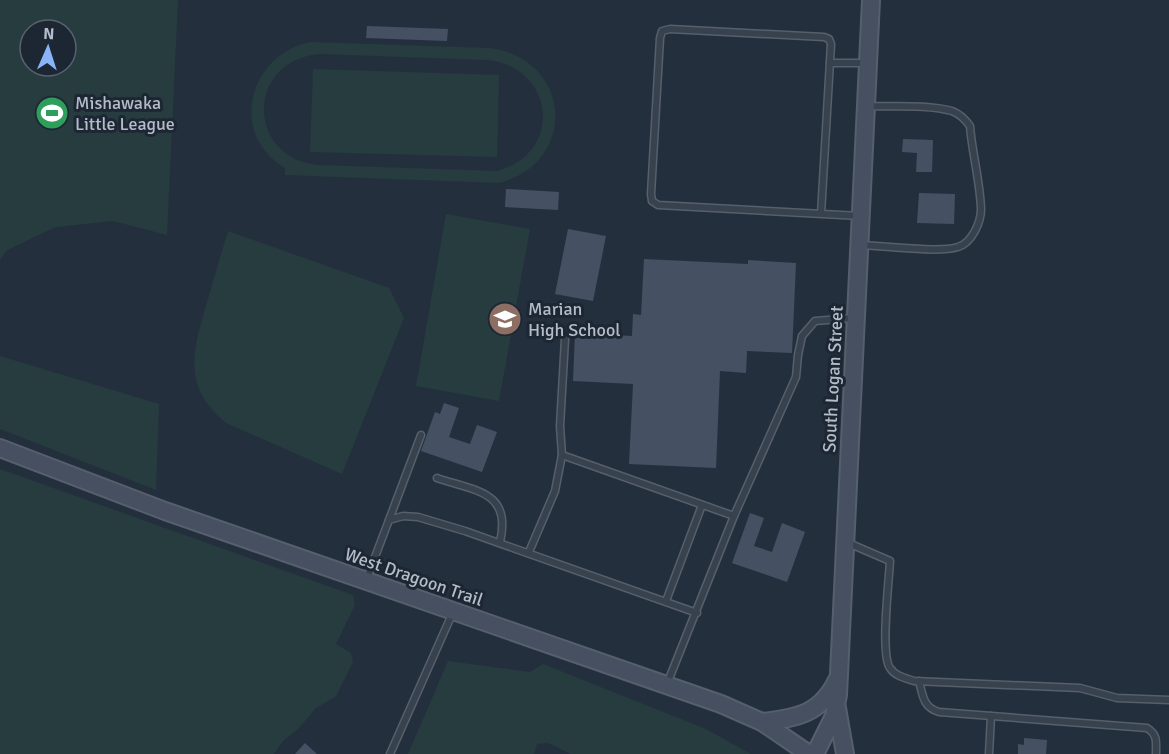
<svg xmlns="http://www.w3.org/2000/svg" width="1169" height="754" viewBox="0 0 1169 754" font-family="Signika,sans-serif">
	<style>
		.green { fill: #263c3f; fill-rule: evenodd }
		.building { fill: #455162 }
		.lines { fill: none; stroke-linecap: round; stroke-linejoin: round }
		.lane-casing { stroke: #565f6c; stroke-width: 9 }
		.secondary-casing { stroke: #565f6c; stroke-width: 20 }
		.lane { stroke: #38414e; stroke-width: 6 }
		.secondary { stroke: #465061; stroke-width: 16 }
		.labels { text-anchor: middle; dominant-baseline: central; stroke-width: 6; stroke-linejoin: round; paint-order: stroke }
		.poi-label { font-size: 18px; fill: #b4bcc9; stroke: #1d2633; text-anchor: start }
		.street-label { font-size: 18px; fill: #b4bcc9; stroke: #1d2633 }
	</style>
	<rect width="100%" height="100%" fill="#242f3e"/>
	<!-- green -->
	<g class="green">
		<path d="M 0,0 L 178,0 L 167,235 L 113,221 L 56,227 L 7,250 L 0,260 ZM 30,30 L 66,30 L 66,66 L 30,66 Z"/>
		<path d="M 309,42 L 489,48 C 571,57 580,162 499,183 L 285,175 L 285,168 C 228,134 248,57 309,42 ZM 320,54 L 488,60 C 556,68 563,154 497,171 L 319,165 C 245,158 246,60 320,54 Z"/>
		<path d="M 313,69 L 499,75 L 497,157 L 310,152 Z"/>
		<path d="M 446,214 L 530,229 L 499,401 L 416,386 Z"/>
		<path d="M 228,231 L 389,288 L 404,318 L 342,474 L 226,423 C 181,386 193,350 207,302 C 214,278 221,254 228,231 Z"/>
		<path d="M 0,356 L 159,404 L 156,490 L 0,429 Z"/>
		<path d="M 0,469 L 353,595 L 355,605 L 336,644 L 351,653 L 353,662 L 336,696 L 316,708 L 299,728 L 283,741 L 274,754 L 0,754 Z"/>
		<path d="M 448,661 L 530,672 L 543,664 L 706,729 L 751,754 L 571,754 L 548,743 L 537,744 L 534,754 L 408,754 Z"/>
	</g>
	<!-- building -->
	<g class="building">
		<path d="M 367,26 L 448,29 L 447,41 L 366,38 Z"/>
		<path d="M 903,139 L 933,140 L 932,172 L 916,172 L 917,153 L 902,152 Z"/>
		<path d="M 506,189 L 559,192 L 558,210 L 505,207 Z"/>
		<path d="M 919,193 L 955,194 L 954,224 L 917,223 Z"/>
		<path d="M 568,229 L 606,236 L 593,301 L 555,294 Z"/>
		<path d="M 644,259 L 748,264 L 748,260 L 796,263 L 792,353 L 747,351 L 746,373 L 720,371 L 716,468 L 629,464 L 633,384 L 573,381 L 575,333 L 632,336 L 633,314 L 641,315 Z"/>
		<path d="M 444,403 L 459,408 L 449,437 L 470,444 L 477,425 L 497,432 L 482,472 L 421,451 L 435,412 L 440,414 Z"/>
		<path d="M 750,513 L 764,518 L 754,546 L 772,552 L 782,523 L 805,532 L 787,582 L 732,563 Z"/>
		<path d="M 1024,738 L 1047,740 L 1046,754 L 1018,754 L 1018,744 L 1024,745 Z"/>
		<path d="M 305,743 L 317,754 L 295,754 Z"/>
	</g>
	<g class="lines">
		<!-- lane casing -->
		<g class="lane-casing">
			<g id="lane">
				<path d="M 830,63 L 867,63"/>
				<path d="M 821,214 L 831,44 L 829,39 L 824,37 L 670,29 L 662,31 L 660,38 L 651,194 L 652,201 L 658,205 L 860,216"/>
				<path d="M 861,245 C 884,246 939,253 958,247 C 972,243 981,222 981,209 C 980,181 972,153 970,126 C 965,119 960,114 952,111 C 927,104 892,107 867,106"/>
				<path d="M 562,455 L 734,516"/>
				<path d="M 437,478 C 475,491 512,491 500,542"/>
				<path d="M 389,520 L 421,435"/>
				<path d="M 846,542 L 890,561 C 889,581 880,654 890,668 C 895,676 905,678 914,681 L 1080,688 L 1117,698 L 1169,700"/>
				<path d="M 529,552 L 555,491 L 562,455 L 560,426 L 565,339"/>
				<path d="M 367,578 L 389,520 L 403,516 L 418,517 L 465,531 L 697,613"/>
				<path d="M 666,601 L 702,505"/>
				<path d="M 919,681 C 923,696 923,707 939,712 L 1147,728 C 1158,735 1156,742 1156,754"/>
				<path d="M 667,684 L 734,516 L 796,377 L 798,355 L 802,336 L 815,321 L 854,318"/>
				<path d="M 390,754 L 453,612"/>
				<path d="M 989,754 L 991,716"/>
			</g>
		</g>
		<!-- secondary casing -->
		<g class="secondary-casing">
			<g id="secondary">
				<path d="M 0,448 L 165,511 L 721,704 L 762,722 L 809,754"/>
				<path d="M 837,708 L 845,754"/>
				<path d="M 762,722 C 797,718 821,714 837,680"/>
				<path d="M 815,754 L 834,716 L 838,695 L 871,0"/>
			</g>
		</g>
		<!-- lane -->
		<use href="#lane" class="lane"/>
		<!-- secondary -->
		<use href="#secondary" class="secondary"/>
	</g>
	<!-- icons -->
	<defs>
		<g id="stadium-disc" transform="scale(1.725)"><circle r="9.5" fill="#2e9e5b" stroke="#1d2633"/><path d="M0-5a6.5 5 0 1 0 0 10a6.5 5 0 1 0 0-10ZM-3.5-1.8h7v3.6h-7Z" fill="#fff"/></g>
		<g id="school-disc" transform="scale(1.725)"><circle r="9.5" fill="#8d6e63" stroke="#1d2633"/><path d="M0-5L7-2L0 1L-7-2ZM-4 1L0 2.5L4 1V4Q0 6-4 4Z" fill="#fff"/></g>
	</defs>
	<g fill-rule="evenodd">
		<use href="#stadium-disc" x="52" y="113"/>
		<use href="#school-disc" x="505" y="319"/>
	</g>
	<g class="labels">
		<!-- poi labels -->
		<g class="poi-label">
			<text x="75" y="103">Mishawaka<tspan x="75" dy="21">Little League</tspan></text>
			<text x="528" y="309">Marian<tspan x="528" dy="21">High School</tspan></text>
		</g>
		<!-- street labels -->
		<g class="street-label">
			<text transform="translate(833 379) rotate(-87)">South Logan Street</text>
			<text transform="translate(414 577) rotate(19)">West Dragoon Trail</text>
		</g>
	</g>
	<!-- north arrow -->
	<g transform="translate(48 48) rotate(3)"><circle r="28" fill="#1d2633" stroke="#59626f" stroke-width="1.5"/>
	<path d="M0-4.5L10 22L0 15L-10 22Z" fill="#8ab4f8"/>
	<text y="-9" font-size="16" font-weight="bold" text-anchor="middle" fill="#b4bcc9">N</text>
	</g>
</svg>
